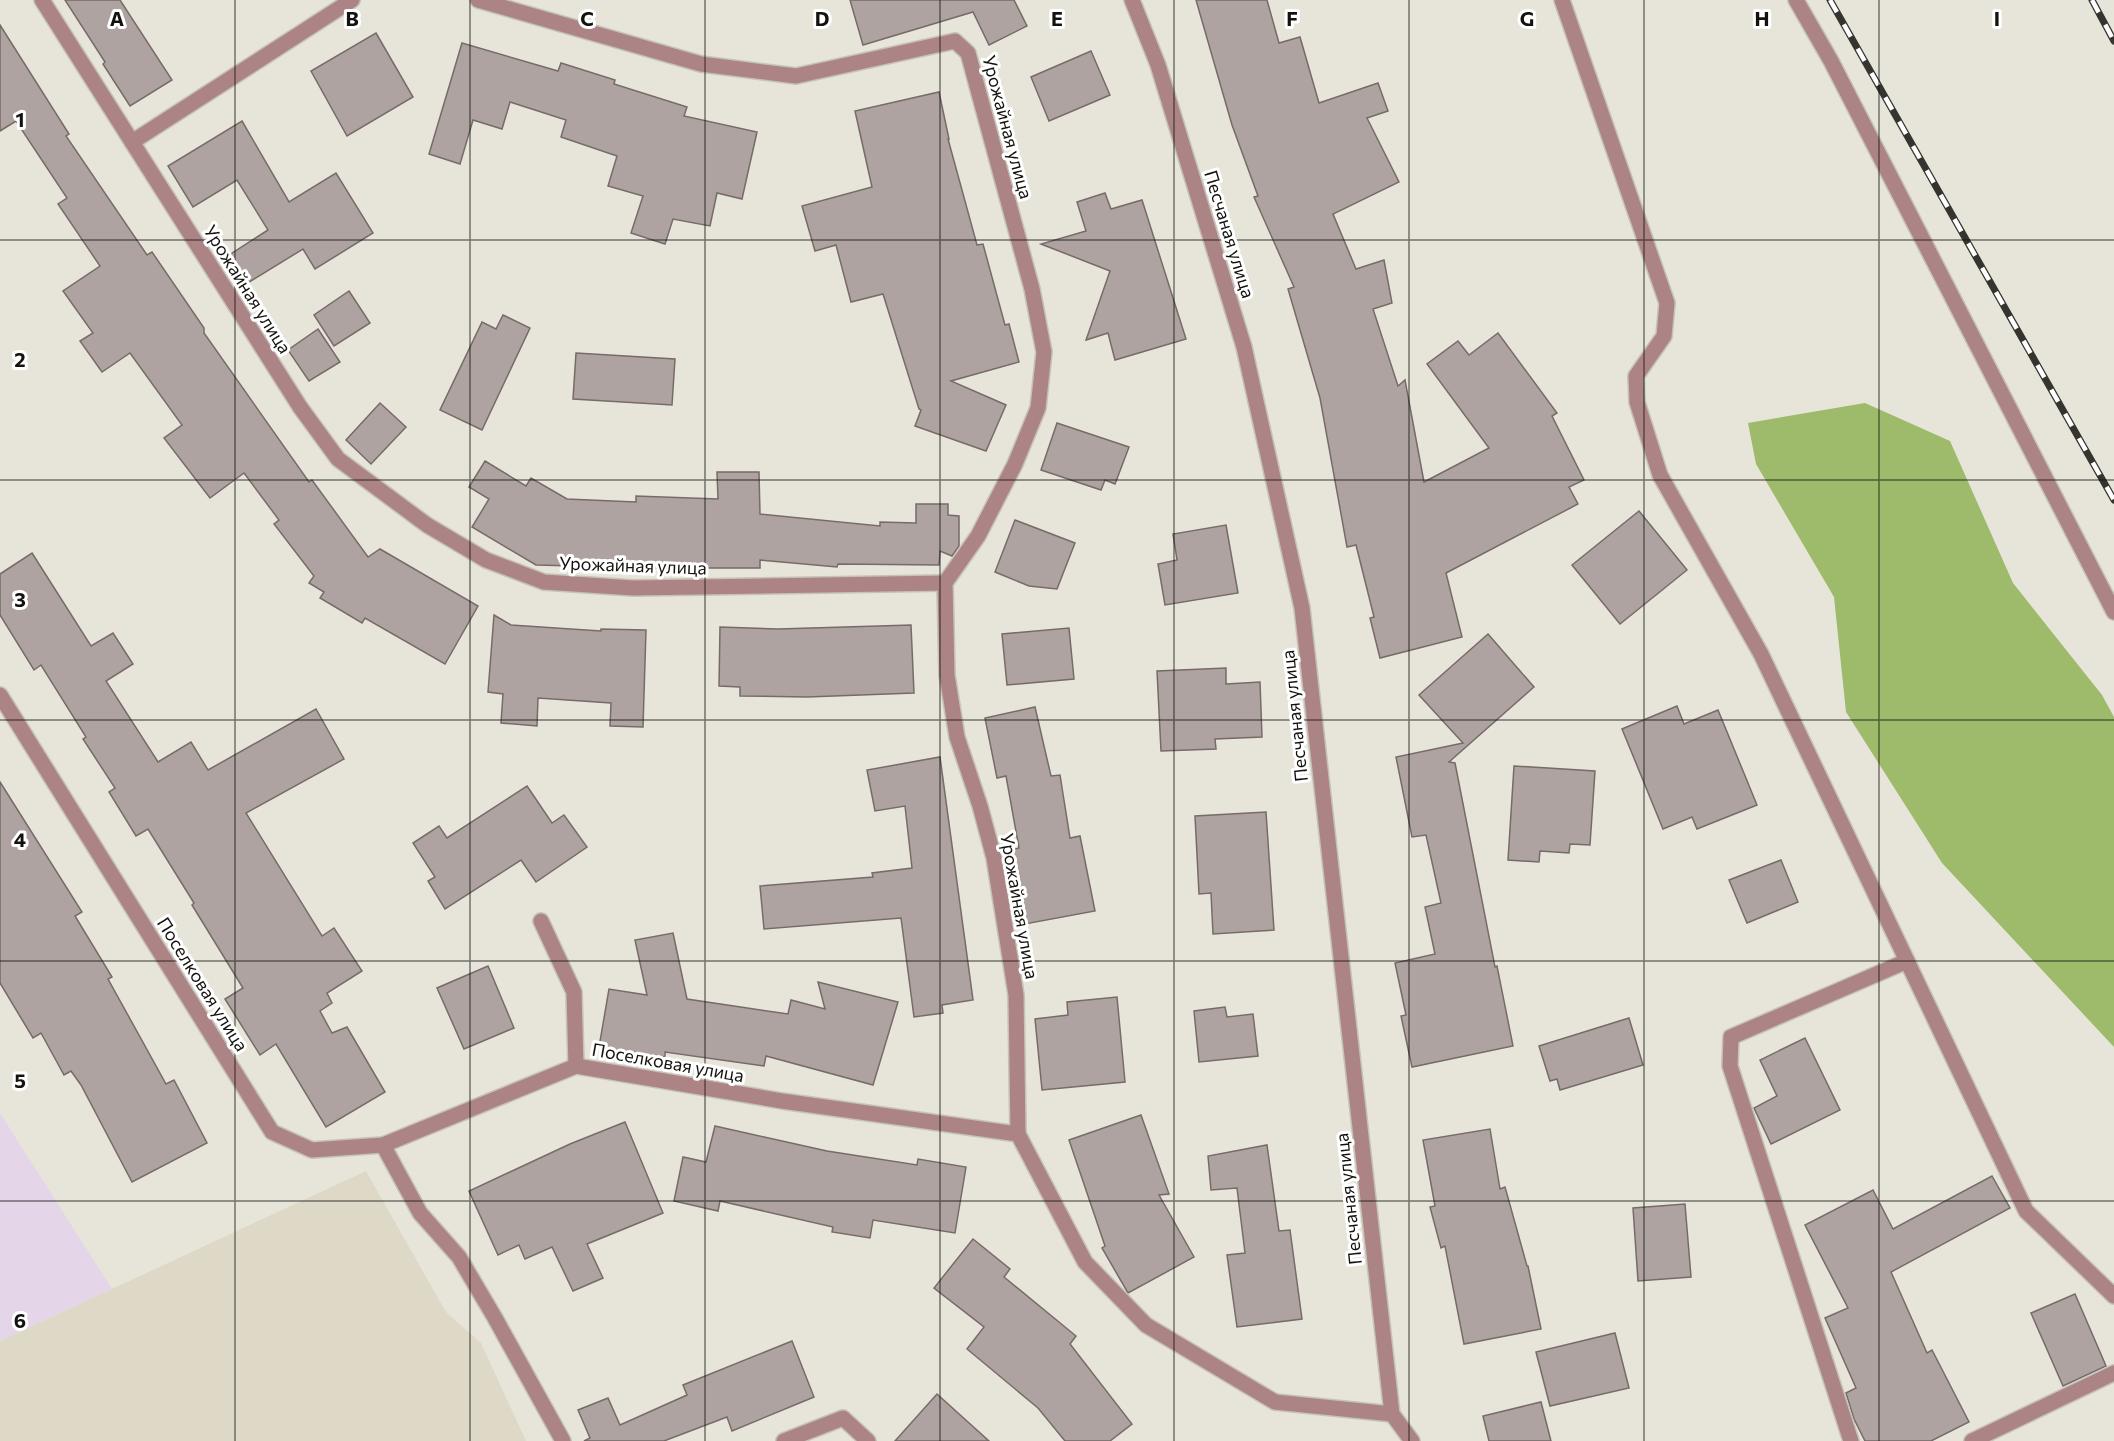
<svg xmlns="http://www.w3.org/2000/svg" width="2114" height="1441" viewBox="0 0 2114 1441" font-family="Commissioner,sans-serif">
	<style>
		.commercial { fill: #e4d5e8 }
		.built { fill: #ded9c7 }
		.forest { fill: #9dbb6a }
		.building { fill: #aea3a0; stroke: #766b68; stroke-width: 1.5 }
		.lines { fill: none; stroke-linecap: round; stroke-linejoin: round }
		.minor-casing { stroke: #c5c3b9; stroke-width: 18 }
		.minor { stroke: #ad8486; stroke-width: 15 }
		.rail-casing { stroke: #35342e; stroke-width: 7 }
		.rail { stroke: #fff; stroke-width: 4.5; stroke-dasharray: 14; stroke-linecap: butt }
		.grid { fill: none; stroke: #13120e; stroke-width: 1.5; stroke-opacity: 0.55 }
		.labels { text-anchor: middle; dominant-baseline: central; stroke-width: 6; stroke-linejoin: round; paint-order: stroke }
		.street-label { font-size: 18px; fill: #13120e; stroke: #fff }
		.grid-label { font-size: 20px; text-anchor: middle; font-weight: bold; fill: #13120e; stroke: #fff; stroke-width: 6; stroke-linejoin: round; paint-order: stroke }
	</style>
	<rect width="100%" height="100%" fill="#e7e5da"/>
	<!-- commercial -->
	<path class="commercial" d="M 0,1113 L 112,1289 L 0,1341 Z"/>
	<!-- built -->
	<path class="built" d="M 366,1171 L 446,1312 L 481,1343 L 526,1441 L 0,1441 L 0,1341 Z"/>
	<!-- forest -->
	<path class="forest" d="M 1865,403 L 1950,441 L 2013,583 L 2102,695 L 2114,717 L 2114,1047 L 1942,863 L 1846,712 L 1834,597 L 1756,464 L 1748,423 Z"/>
	<!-- building -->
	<g class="building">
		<path d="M 65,0 L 120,0 L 172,80 L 130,106 L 103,64 L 105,62 Z"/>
		<path d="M 850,0 L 1014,0 L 1027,26 L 989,45 L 973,12 L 863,45 Z"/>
		<path d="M 1196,0 L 1267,0 L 1279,43 L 1300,37 L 1319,103 L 1378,83 L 1388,111 L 1367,118 L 1399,182 L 1333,214 L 1356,269 L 1384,260 L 1392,303 L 1373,309 L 1398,386 L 1405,380 L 1424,482 L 1489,448 L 1427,364 L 1458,341 L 1469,355 L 1498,333 L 1557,413 L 1552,416 L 1584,480 L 1569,487 L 1578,504 L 1446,573 L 1462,637 L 1380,658 L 1370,618 L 1374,617 L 1356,545 L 1347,547 L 1320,398 L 1288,289 L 1294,287 L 1254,197 L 1258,196 L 1232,125 Z"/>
		<path d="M 0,25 L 69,134 L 66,136 L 147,255 L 152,252 L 204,328 L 204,333 L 309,482 L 312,480 L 368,557 L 380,549 L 478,606 L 445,664 L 365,618 L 362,623 L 320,598 L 324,592 L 309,583 L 314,576 L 274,524 L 279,520 L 244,473 L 210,498 L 164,438 L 182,425 L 130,353 L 102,372 L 80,341 L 93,333 L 63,291 L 100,266 L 58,204 L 67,198 L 16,121 L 0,131 Z"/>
		<path d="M 376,33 L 413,97 L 347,136 L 311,71 Z"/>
		<path d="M 462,43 L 558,71 L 561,63 L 615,80 L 614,84 L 687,107 L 684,116 L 757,132 L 742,199 L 717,193 L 710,226 L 673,219 L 665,244 L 631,233 L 643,196 L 608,186 L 617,156 L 561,137 L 566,120 L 510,102 L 502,129 L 473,120 L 460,164 L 429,154 Z"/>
		<path d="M 1091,51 L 1110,95 L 1049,121 L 1031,77 Z"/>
		<path d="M 939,92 L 949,139 L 948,139 L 977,245 L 983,244 L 1005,325 L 1009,324 L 1019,362 L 951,381 L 1006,405 L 986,451 L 915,426 L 921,410 L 919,409 L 883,294 L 851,302 L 836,245 L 815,251 L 802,206 L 872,187 L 855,111 Z"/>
		<path d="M 242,121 L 289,202 L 336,173 L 373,233 L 315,269 L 303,249 L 243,286 L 226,257 L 268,230 L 237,180 L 193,207 L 168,166 Z"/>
		<path d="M 1105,193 L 1111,209 L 1142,200 L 1186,339 L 1115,360 L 1108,333 L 1086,340 L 1110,271 L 1041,244 L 1086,231 L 1077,202 Z"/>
		<path d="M 349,291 L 370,323 L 334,346 L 314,315 Z"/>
		<path d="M 503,315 L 530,328 L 482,430 L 440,410 L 482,322 L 496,329 Z"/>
		<path d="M 318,329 L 340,362 L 309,381 L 288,350 Z"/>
		<path d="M 576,353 L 675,359 L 672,405 L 573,399 Z"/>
		<path d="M 380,403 L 406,427 L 371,464 L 346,440 Z"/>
		<path d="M 1057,423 L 1129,447 L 1115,484 L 1105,480 L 1101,490 L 1041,470 Z"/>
		<path d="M 485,461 L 526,486 L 531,478 L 567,499 L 636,502 L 636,496 L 718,499 L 717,472 L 759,472 L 760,514 L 880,526 L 880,522 L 916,523 L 916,504 L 948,504 L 948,515 L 959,516 L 959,546 L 952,556 L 940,551 L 939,565 L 838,564 L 837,567 L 760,560 L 760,568 L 650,568 L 536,565 L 472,527 L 489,499 L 469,487 Z"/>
		<path d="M 1639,511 L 1687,570 L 1620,624 L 1572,565 Z"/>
		<path d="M 1015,520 L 1075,543 L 1057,589 L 1029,586 L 995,572 Z"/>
		<path d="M 1226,525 L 1238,593 L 1165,605 L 1158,564 L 1177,560 L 1173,534 Z"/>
		<path d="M 32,553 L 91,646 L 113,633 L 133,664 L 106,681 L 158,762 L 191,742 L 208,770 L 316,709 L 344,759 L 246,813 L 322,936 L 334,928 L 362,971 L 327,993 L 332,1003 L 320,1011 L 332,1033 L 347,1027 L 385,1092 L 326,1127 L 276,1044 L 260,1055 L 225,999 L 243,988 L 192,905 L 194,903 L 148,829 L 136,836 L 109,792 L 115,788 L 83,739 L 86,737 L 41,665 L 34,670 L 0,615 L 0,574 Z"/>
		<path d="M 494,615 L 511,625 L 601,631 L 601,629 L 646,630 L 643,727 L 610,726 L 611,703 L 538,698 L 537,726 L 501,723 L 503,694 L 488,692 Z"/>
		<path d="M 911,625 L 914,693 L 807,697 L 740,696 L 740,687 L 719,686 L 720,627 L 778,629 Z"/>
		<path d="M 1069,628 L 1074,679 L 1007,685 L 1002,634 Z"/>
		<path d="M 1488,634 L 1534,687 L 1449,762 L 1455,763 L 1495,967 L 1497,966 L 1513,1046 L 1412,1067 L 1401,1016 L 1406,1015 L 1395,963 L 1435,954 L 1425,907 L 1441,903 L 1426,835 L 1412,837 L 1396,757 L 1463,743 L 1419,695 Z"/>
		<path d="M 1226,668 L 1226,684 L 1260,682 L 1262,737 L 1215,739 L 1216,749 L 1161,751 L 1157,671 Z"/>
		<path d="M 1677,706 L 1684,724 L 1718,710 L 1757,805 L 1697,829 L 1692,817 L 1663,829 L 1622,729 Z"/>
		<path d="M 1035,707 L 1051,776 L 1060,775 L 1070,838 L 1080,836 L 1095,911 L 1025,924 L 1011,850 L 1019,848 L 1006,776 L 997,778 L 985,718 Z"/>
		<path d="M 940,757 L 973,1000 L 942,1005 L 943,1013 L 914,1017 L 901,918 L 764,929 L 760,886 L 873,877 L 872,873 L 912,868 L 905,806 L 875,811 L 867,770 Z"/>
		<path d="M 1514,766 L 1595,771 L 1590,845 L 1570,844 L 1569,853 L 1540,851 L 1539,862 L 1508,860 Z"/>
		<path d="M 0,782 L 82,912 L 75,916 L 112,977 L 108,979 L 166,1084 L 174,1080 L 207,1143 L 132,1182 L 81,1085 L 71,1071 L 64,1075 L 41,1033 L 33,1038 L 0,983 Z"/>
		<path d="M 527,786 L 552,823 L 564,815 L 587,847 L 536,882 L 521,860 L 445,909 L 428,881 L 435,877 L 413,843 L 439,826 L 447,838 Z"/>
		<path d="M 1266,812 L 1274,930 L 1213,934 L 1211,893 L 1199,894 L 1195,816 Z"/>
		<path d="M 1781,860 L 1798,902 L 1747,923 L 1729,880 Z"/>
		<path d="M 673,933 L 687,999 L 788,1014 L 791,1000 L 825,1009 L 818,982 L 898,1002 L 873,1085 L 766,1056 L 764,1066 L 665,1052 L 665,1057 L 599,1047 L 609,989 L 647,995 L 635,940 Z"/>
		<path d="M 488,966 L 514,1028 L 464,1049 L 437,988 Z"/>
		<path d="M 1117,997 L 1125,1082 L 1042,1090 L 1035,1019 L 1068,1015 L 1067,1002 Z"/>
		<path d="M 1225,1007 L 1227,1017 L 1253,1014 L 1258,1056 L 1199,1062 L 1194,1011 Z"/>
		<path d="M 1629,1018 L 1643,1065 L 1560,1090 L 1557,1079 L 1550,1081 L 1539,1046 Z"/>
		<path d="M 1805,1038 L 1840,1110 L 1771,1144 L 1754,1108 L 1777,1096 L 1760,1060 Z"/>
		<path d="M 1141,1115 L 1169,1194 L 1159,1195 L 1194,1257 L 1128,1293 L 1102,1248 L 1105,1246 L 1069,1140 Z"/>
		<path d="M 625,1122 L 663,1213 L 587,1244 L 603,1278 L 573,1291 L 552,1247 L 525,1259 L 519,1245 L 498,1255 L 469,1191 L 570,1144 Z"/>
		<path d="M 715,1126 L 827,1151 L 917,1165 L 918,1159 L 966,1167 L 955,1233 L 873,1220 L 870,1238 L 832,1232 L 833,1227 L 720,1201 L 718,1211 L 674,1201 L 683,1157 L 706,1162 Z"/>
		<path d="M 1490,1129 L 1500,1189 L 1505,1187 L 1527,1266 L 1528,1266 L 1541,1329 L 1464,1344 L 1445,1246 L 1441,1248 L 1430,1207 L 1435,1206 L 1423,1140 Z"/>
		<path d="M 1267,1145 L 1279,1231 L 1290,1230 L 1302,1319 L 1237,1327 L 1227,1255 L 1245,1253 L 1237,1188 L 1211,1190 L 1208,1156 Z"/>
		<path d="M 1992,1176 L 2010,1208 L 1891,1272 L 1927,1353 L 1932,1350 L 1969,1422 L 1931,1441 L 1865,1441 L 1854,1419 L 1846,1393 L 1856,1388 L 1825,1318 L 1848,1308 L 1805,1225 L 1873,1190 L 1893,1229 Z"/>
		<path d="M 1685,1204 L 1691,1277 L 1638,1281 L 1633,1208 Z"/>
		<path d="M 973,1239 L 1010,1269 L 1004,1277 L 1076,1336 L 1070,1344 L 1132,1424 L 1110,1441 L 1065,1441 L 1038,1408 L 967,1349 L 984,1327 L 934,1288 Z"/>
		<path d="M 2075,1294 L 2106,1366 L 2063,1386 L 2031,1313 Z"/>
		<path d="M 1615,1333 L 1629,1388 L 1550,1406 L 1536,1352 Z"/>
		<path d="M 792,1341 L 814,1397 L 732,1431 L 727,1417 L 664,1441 L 584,1441 L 590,1438 L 578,1410 L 608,1398 L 620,1425 L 687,1395 L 683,1385 Z"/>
		<path d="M 937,1394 L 989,1441 L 895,1441 Z"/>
		<path d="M 1541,1402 L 1551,1441 L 1489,1441 L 1483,1416 Z"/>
	</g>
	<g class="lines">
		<!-- minor casing -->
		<g class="minor-casing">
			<g id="minor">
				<path d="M 42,0 L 300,407 L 338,459 L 427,525 L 486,560 L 544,582 L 633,588 L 945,583"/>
				<path d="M 478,0 L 701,64 L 796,76 L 955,41 L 968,53 L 1032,289 L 1044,352 L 1038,408 L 1015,464 L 978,536 L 945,583 L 947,675 L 957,737 L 980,806 L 994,858 L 1016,995 L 1018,1134"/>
				<path d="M 1132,0 L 1158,65 L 1244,347 L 1302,608 L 1392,1414 L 1412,1441"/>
				<path d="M 1562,0 L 1667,303 L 1664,336 L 1636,376 L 1637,402 L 1660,475 L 1761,654 L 2026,1211 L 2114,1296"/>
				<path d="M 1796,0 L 1831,61 L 2114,612"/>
				<path d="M 132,142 L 352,0"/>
				<path d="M 0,695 L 272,1132 L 312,1150 L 383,1145 L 576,1066 L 782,1101 L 1018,1134 L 1085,1262 L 1146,1325 L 1275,1402 L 1392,1414"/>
				<path d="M 541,921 L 574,992 L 576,1066"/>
				<path d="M 383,1145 L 420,1213 L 459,1257 L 495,1318 L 563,1441"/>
				<path d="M 784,1441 L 843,1418 L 868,1441"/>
				<path d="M 1851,1441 L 1730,1066 L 1731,1037 L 1907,961"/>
				<path d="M 1972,1441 L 2114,1373"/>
			</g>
		</g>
		<!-- minor -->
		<use href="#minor" class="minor"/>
		<!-- rail casing -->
		<g class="rail-casing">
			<g id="rail">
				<path d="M 1830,0 L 2114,500"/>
				<path d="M 2092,0 L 2114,41"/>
			</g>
		</g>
		<!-- rail -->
		<use href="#rail" class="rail"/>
	</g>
	<!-- grid -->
	<path class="grid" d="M 235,0 L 235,1441M 470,0 L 470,1441M 705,0 L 705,1441M 940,0 L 940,1441M 1174,0 L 1174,1441M 1409,0 L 1409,1441M 1644,0 L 1644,1441M 1879,0 L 1879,1441M 0,240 L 2114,240M 0,480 L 2114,480M 0,720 L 2114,720M 0,961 L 2114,961M 0,1201 L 2114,1201"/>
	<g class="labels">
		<!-- street labels -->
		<g class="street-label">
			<text transform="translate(1008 127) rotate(75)">Урожайная улица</text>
			<text transform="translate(1230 234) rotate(73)">Песчаная улица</text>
			<text transform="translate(248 289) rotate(58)">Урожайная улица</text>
			<text transform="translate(633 565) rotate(2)">Урожайная улица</text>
			<text transform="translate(1294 716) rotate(-96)">Песчаная улица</text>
			<text transform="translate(1020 906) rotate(80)">Урожайная улица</text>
			<text transform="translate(203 984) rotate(58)">Поселковая улица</text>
			<text transform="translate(668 1062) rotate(10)">Поселковая улица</text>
			<text transform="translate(1348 1199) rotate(-96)">Песчаная улица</text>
		</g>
	</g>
	<g class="grid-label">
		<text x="117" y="26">A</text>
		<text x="352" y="26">B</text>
		<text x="587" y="26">C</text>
		<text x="822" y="26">D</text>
		<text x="1057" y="26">E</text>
		<text x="1292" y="26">F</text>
		<text x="1527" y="26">G</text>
		<text x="1762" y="26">H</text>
		<text x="1997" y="26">I</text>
		<text x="20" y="127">1</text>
		<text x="20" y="367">2</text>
		<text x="20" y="607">3</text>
		<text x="20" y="847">4</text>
		<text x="20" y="1088">5</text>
		<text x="20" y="1328">6</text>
	</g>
</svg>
